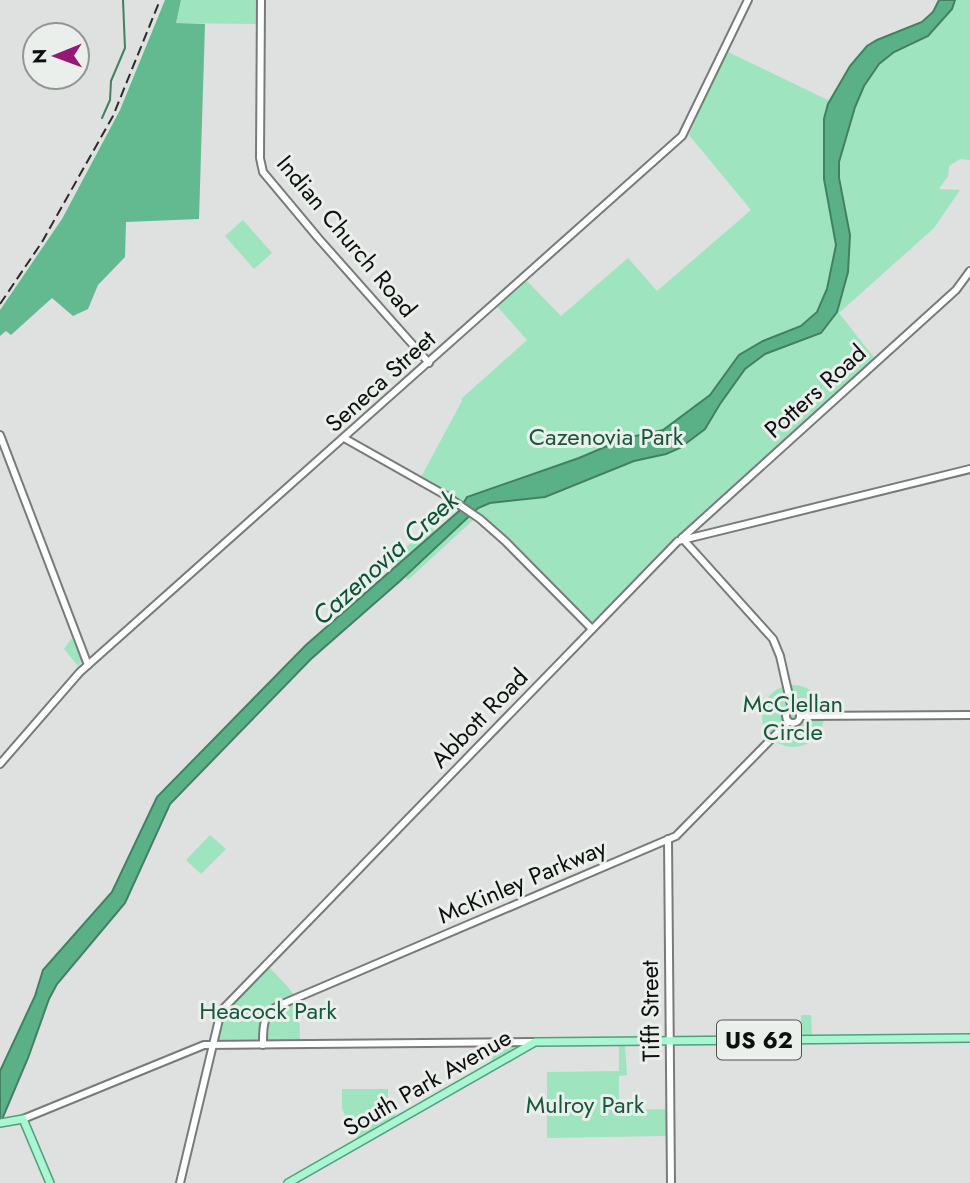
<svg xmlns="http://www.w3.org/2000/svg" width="970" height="1183" viewBox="0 0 970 1183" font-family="Jost,sans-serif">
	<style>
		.green { fill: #9ee4bf }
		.forest { fill: #63ba90 }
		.water { fill: #5ab187; stroke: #438063; stroke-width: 2 }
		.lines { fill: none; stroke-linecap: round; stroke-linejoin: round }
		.stream { stroke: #438063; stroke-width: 2 }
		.secondary-casing { stroke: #787b79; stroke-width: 10 }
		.primary-casing { stroke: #4fa17b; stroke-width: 10 }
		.secondary { stroke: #fff; stroke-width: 6 }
		.primary { stroke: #aaf6d3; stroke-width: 7 }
		.rail { stroke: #2a2c2b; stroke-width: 2; stroke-dasharray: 10 5; stroke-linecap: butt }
		.labels { text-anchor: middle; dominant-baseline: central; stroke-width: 6; stroke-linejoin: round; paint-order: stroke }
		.shield { fill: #ebefec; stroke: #505251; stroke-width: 2 }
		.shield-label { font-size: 23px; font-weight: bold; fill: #0e0f0f }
		.street-label { font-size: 24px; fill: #0e0f0f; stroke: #ebefec }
		.park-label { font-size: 24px; fill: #15583c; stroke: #ebefec }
		.water-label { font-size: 26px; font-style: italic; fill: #0a5136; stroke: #ebefec }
	</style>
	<rect width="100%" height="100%" fill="#dee1df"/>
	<!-- green -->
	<g class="green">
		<path d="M 181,0 L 258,0 L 257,24 L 176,23 Z"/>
		<path d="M 955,0 L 970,0 L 970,160 L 960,159 L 949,166 L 948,176 L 939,189 L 960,190 L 934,228 L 839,313 L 876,360 L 817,412 L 592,626 L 499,531 L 458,499 L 420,479 L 462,401 L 461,399 L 527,340 L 497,306 L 527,281 L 561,316 L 628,258 L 657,291 L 751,210 L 689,135 L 726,51 L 836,104 C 852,88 868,67 887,53 C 910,34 943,30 955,0 Z"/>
		<path d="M 243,220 L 272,253 L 254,269 L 225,236 Z"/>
		<path d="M 469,518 L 473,520 L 408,580 L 405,577 Z"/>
		<path d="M 427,525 L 435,531 L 396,566 L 391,560 L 418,537 Z"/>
		<path d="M 72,638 L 82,662 L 78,666 L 64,649 Z"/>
		<circle cx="793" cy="716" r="31"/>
		<path d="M 210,835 L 226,849 L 201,874 L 186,860 Z"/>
		<path d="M 269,967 C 300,999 299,996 300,1041 L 217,1041 L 224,1013 Z"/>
		<path d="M 801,1015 L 811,1015 L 812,1035 L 801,1035 Z"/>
		<path d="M 619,1046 L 625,1046 L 627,1075 L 619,1076 L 619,1110 L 666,1109 L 666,1136 L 547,1138 L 547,1072 L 619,1071 Z"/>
		<path d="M 517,1047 L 518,1048 L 491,1063 L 493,1054 L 490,1048 Z"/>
		<path d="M 342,1089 L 388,1089 L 388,1104 L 397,1118 L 358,1139 L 342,1109 Z"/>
	</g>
	<!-- forest -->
	<path class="forest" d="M 165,0 L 181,0 L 176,23 L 205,24 L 199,219 L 126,222 L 125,257 L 98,285 L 88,309 L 73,316 L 52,298 L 11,335 L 6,331 L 0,336 L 0,310 L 62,219 L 120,110 Z"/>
	<!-- water -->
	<path class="water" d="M 939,0 L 955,0 L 952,9 L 928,36 L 894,52 L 879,64 L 864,86 L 855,107 L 839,162 L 839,178 L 850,235 L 848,272 L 837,312 L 821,333 L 765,354 L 745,369 L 720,404 L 705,429 L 680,448 L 666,454 L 634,461 L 545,497 L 490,503 L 478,508 L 400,581 L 311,659 L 170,804 L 125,903 L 57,984 L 49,999 L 28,1058 L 0,1124 L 0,1071 L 35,996 L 43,970 L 112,892 L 157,797 L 306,645 L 459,511 L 467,497 L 579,458 L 626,438 L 663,430 L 710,395 L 739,355 L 763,341 L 801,326 L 817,312 L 827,289 L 836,245 L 824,179 L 824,119 L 828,104 L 850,66 L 867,46 L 877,40 L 922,22 L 933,12 Z"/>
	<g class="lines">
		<!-- stream -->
		<path class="stream" d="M 102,118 L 110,100 L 111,81 L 125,48 L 123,0"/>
		<!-- secondary casing -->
		<g class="secondary-casing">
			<g id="secondary">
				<path d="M 261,0 L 260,158 L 263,172 L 319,239 L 429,363"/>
				<path d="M 0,435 L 88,665"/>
				<path d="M 344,438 L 445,495 L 480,519 L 505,541 L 592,629"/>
				<path d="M 682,538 L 956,290 L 970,271"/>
				<path d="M 682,538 L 773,639 L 780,656 L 792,709"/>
				<circle cx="793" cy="716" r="7"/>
				<path d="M 800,716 L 970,715"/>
				<path d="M 0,764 L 80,672 L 682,136 L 748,0"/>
				<path d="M 668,839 L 671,1183"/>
				<path d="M 263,1045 C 263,1027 262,1014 280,1005 L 676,836 L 788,722"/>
				<path d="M 23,1119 L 204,1045 L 533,1042"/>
				<path d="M 180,1183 L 221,1011 L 678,541 L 970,469"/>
			</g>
		</g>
		<!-- primary casing -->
		<g class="primary-casing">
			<g id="primary">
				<path d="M 0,1123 L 23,1119 L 50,1183"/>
				<path d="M 288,1183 L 535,1042 L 970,1038"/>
			</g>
		</g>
		<!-- secondary -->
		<use href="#secondary" class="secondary"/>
		<!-- primary -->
		<use href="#primary" class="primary"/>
		<!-- rail -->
		<path class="rail" d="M 0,304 L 42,242 L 113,116 L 160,0"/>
	</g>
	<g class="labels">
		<!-- shield labels -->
		<rect class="shield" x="717" y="1020.5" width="84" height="39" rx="5"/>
		<g class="shield-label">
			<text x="759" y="1040">US 62</text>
		</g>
		<!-- street labels -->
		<g class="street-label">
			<text transform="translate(347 236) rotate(50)">Indian Church Road</text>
			<text transform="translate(380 381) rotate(-42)">Seneca Street</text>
			<text transform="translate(815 391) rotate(-42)">Potters Road</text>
			<text transform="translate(479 718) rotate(-46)">Abbott Road</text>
			<text transform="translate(522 881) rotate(-23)">McKinley Parkway</text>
			<text transform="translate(650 1011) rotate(-91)">Tifft Street</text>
			<text transform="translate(427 1082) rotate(-30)">South Park Avenue</text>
		</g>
		<!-- park labels -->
		<g class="park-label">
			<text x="606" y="436">Cazenovia Park</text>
			<text x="793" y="703">McClellan<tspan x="793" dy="28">Circle</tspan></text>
			<text x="268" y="1010">Heacock Park</text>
			<text x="585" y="1104">Mulroy Park</text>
		</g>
		<!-- water labels -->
		<g class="water-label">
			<text transform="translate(385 558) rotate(-42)">Cazenovia Creek</text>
		</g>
	</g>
	<!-- north arrow -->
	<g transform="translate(56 56) rotate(269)"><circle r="33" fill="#ebefec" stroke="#939594" stroke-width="2"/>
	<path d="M0-5L12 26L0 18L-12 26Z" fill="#941975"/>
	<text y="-10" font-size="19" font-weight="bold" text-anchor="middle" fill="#0e0f0f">N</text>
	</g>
</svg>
